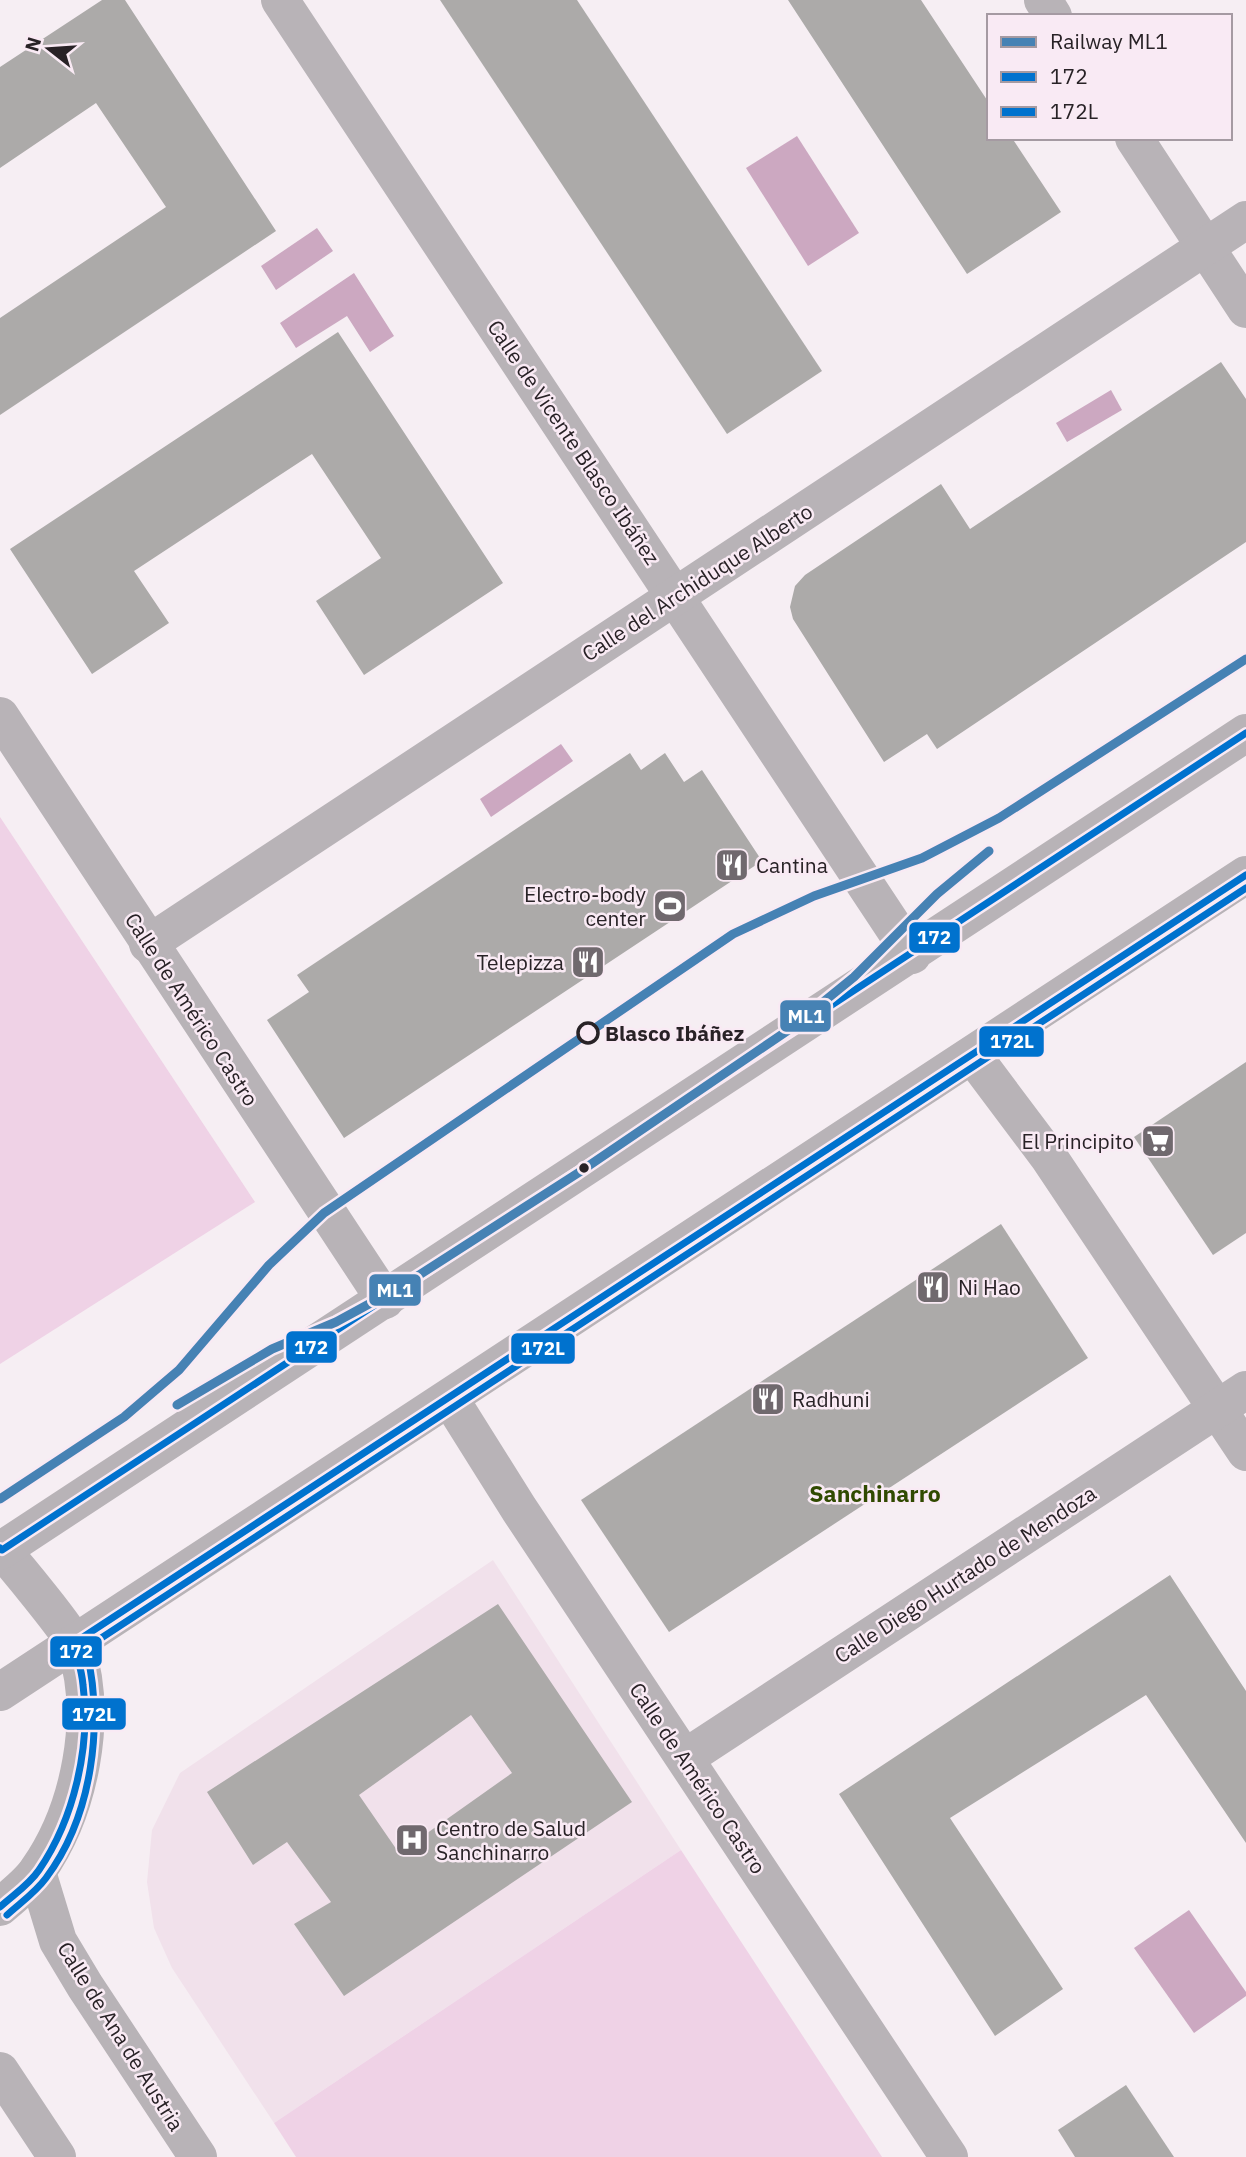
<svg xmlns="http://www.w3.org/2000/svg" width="1246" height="2157" viewBox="0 0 1246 2157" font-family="'IBM Plex Sans',sans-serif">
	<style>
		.built { fill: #f1e1eb }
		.green { fill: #efd2e6 }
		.water { fill: #cca8c1 }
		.building { fill: #acaaa9; fill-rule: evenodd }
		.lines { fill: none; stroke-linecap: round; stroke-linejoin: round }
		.street { stroke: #b8b3b7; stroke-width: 38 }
		.bus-1-casing { stroke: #f9eaf4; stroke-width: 12 }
		.bus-2-casing { stroke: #f9eaf4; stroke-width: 12 }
		.bus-1 { stroke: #0072ce; stroke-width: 7 }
		.bus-2 { stroke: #0072ce; stroke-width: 7 }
		.rail-1-casing { stroke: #f9eaf4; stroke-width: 14 }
		.rail-1 { stroke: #4682b4; stroke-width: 9 }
		.stop-dot { fill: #f9eaf4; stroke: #282226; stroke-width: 3.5 }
		.bus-dot { fill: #282226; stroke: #f9eaf4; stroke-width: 2.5 }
		.labels { text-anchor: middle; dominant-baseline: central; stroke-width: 5; stroke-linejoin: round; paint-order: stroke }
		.street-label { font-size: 21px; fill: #282226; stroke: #f9eaf4 }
		.poi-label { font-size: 21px; fill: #282226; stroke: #f9eaf4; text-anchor: start }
		.stop-label { font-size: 21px; font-weight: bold; fill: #282226; stroke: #f9eaf4; text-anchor: start }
		.neighbourhood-label { font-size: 23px; font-weight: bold; fill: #304a00; stroke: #f9eaf4 }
		.line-badge { stroke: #f9eaf4; stroke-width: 2.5 }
		.badge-label { font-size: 19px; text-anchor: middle; font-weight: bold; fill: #fff }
	</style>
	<rect width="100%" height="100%" fill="#f6eef3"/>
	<!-- built -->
	<path class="built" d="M 493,1560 L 681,1850 L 274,2123 L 172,1968 L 154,1928 L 147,1882 L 152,1830 L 180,1773 Z"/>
	<!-- green -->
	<g class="green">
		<path d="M 0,817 L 255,1202 L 0,1364 Z"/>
		<path d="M 681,1850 L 882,2157 L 296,2157 L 274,2123 Z"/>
	</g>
	<!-- water -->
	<g class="water">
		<path d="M 797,136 L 859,233 L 808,266 L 746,168 Z"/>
		<path d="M 317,228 L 333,251 L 276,290 L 261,266 Z"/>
		<path d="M 354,273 L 394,336 L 370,352 L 347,316 L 296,348 L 280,323 Z"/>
		<path d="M 1111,390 L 1122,410 L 1067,442 L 1056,423 Z"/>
		<path d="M 561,744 L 573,761 L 491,817 L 480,799 Z"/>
		<path d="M 1189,1910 L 1246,1992 L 1246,1996 L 1194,2033 L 1134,1948 Z"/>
	</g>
	<!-- building -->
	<g class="building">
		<path d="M 102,0 L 125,0 L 276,231 L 0,415 L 0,318 L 166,207 L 96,103 L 0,168 L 0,67 Z"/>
		<path d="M 440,0 L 577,0 L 822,371 L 727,434 Z"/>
		<path d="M 788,0 L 921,0 L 989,103 L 989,138 L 1012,138 L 1061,212 L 967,274 Z"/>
		<path d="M 338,332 L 503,583 L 364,675 L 316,601 L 381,558 L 312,454 L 134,571 L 169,623 L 92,674 L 10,549 Z"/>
		<path d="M 1221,362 L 1246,399 L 1246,542 L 937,749 L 927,734 L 884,762 L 793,619 L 790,607 L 795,586 L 805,575 L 941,484 L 970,529 Z"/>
		<path d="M 630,753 L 641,770 L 665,753 L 684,782 L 702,770 L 762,861 L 344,1138 L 267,1020 L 309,992 L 297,975 Z"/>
		<path d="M 1246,1062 L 1246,1233 L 1213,1255 L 1134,1137 Z"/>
		<path d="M 1001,1224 L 1088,1358 L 669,1632 L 581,1500 Z"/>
		<path d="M 1170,1575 L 1246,1691 L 1246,1843 L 1146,1695 L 950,1818 L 1063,1989 L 995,2036 L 839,1794 Z"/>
		<path d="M 498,1604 L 632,1802 L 344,1996 L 294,1924 L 331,1902 L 287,1842 L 253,1865 L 207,1792 ZM 471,1715 L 512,1773 L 399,1853 L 359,1795 Z"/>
		<path d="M 1126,2085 L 1174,2157 L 1075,2157 L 1058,2130 Z"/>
	</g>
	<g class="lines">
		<!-- street -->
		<g class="street">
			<path d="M 280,0 L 912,955"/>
			<path d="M 1043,0 L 1053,16"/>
			<path d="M 1134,138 L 1246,309"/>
			<path d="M 0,716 L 385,1300"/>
			<path d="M 148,944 L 1246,220"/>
			<path d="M 973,1056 L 1048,1156 L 1246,1452"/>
			<path d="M 450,1399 L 519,1509 L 949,2157"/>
			<path d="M 0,1548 C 13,1563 70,1631 75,1645 C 99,1716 80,1810 38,1870 C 29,1884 12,1896 0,1907"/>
			<path d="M 0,1551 L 1246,733"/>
			<path d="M 0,1692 L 1246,875"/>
			<path d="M 685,1758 L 1246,1390"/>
			<path d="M 37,1872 L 58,1941 L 85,1986 L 198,2157"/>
			<path d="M 0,2071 L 57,2157"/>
		</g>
		<!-- bus-1 casing -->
		<g class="bus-1-casing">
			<g id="bus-1">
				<path d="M 0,1548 L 2,1550 L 1246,733"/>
				<path d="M 0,1907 C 13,1895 29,1885 39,1870 C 74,1819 91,1746 83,1685 C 82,1671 77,1657 74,1643 L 1246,875"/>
			</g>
		</g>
		<!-- bus-2 casing -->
		<g class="bus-2-casing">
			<path id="bus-2" d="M 7,1915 C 20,1903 35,1893 46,1878 C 93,1815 104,1723 86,1648 L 1246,888"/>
		</g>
		<!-- bus-1 -->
		<use href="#bus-1" class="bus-1"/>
		<!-- bus-2 -->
		<use href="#bus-2" class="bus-2"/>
		<!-- rail-1 casing -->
		<g class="rail-1-casing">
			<g id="rail-1">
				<path d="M 177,1405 L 272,1349 L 336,1322 L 402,1286 L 578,1173 L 790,1029 L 854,977 L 937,894 L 989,851"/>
				<path d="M 0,1499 L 124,1417 L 179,1370 L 269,1265 L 324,1213 L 733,934 L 814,896 L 922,858 L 999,818 L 1246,659"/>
			</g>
		</g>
		<!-- rail-1 -->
		<use href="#rail-1" class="rail-1"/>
	</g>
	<!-- icons -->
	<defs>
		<g id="restaurant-square" transform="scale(1.75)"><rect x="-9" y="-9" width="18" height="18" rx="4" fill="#70696e" stroke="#f9eaf4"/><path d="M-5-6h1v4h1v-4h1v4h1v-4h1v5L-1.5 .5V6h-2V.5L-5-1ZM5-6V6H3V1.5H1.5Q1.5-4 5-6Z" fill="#fff"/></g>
		<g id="stadium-square" transform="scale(1.75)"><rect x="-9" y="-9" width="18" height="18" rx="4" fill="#70696e" stroke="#f9eaf4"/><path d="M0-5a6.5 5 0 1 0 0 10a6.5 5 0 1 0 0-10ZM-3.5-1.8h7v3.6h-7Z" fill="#fff"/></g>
		<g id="supermarket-square" transform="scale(1.75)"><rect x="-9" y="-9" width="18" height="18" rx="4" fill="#70696e" stroke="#f9eaf4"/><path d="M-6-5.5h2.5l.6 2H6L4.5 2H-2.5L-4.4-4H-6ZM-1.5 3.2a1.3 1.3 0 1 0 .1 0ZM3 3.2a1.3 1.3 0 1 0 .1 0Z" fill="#fff"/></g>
		<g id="hospital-square" transform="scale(1.75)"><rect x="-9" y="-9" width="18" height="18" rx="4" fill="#70696e" stroke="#f9eaf4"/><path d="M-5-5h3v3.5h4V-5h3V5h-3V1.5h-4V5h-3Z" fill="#fff"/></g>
	</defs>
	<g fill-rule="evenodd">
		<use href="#restaurant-square" x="732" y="865"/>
		<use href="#stadium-square" x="670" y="906"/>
		<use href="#restaurant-square" x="588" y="962"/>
		<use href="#supermarket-square" x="1158" y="1141"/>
		<use href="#restaurant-square" x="933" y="1287"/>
		<use href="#restaurant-square" x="768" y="1399"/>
		<use href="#hospital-square" x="412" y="1840"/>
	</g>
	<!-- markers -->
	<circle class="stop-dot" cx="588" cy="1033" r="10"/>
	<circle class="bus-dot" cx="584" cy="1168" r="6"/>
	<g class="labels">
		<!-- street labels -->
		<g class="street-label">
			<text transform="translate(574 442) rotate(56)">Calle de Vicente Blasco Ibáñez</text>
			<text transform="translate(697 582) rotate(-33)">Calle del Archiduque Alberto</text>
			<text transform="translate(192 1009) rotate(57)">Calle de Américo Castro</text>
			<text transform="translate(965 1574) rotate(-33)">Calle Diego Hurtado de Mendoza</text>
			<text transform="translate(698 1778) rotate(56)">Calle de Américo Castro</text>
			<text transform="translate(121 2036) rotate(58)">Calle de Ana de Austria</text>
		</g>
		<!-- poi labels -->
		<g class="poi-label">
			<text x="756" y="865">Cantina</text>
			<text x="646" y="894" text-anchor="end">Electro-body<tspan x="646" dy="24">center</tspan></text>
			<text x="564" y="962" text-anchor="end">Telepizza</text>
			<text x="1134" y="1141" text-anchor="end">El Principito</text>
			<text x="958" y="1287">Ni Hao</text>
			<text x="792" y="1399">Radhuni</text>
			<text x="436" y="1828">Centro de Salud<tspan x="436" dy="24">Sanchinarro</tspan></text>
		</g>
		<!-- stop labels -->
		<g class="stop-label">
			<text x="605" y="1033">Blasco Ibáñez</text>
		</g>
		<!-- neighbourhood labels -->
		<g class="neighbourhood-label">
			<text x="875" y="1493">Sanchinarro</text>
		</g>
	</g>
	<g class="line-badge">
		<rect x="908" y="921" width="53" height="33" rx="7" fill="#0072ce"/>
		<rect x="779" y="999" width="53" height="34" rx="7" fill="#4682b4"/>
		<rect x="978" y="1025" width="67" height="33" rx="7" fill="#0072ce"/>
		<rect x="368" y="1273" width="54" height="34" rx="7" fill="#4682b4"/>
		<rect x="285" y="1330" width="53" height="34" rx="7" fill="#0072ce"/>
		<rect x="510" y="1332" width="66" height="33" rx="7" fill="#0072ce"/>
		<rect x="49" y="1635" width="54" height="33" rx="7" fill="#0072ce"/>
		<rect x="61" y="1697" width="66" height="34" rx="7" fill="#0072ce"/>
	</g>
	<g class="badge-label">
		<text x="934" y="944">172</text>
		<text x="806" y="1023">ML1</text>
		<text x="1012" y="1048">172L</text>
		<text x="395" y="1297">ML1</text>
		<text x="311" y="1354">172</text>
		<text x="543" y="1355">172L</text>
		<text x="76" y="1658">172</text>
		<text x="94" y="1721">172L</text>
	</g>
	<!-- legend -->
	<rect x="987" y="14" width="245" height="126" fill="#f9eaf4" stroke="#a59aa2" stroke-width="2"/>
	<rect x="1001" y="37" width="35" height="10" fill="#4682b4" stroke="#a59aa2" stroke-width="2"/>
	<text x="1050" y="49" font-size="21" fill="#282226">Railway ML1</text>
	<rect x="1001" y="72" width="35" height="10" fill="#0072ce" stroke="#a59aa2" stroke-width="2"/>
	<text x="1050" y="84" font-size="21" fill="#282226">172</text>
	<rect x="1001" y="107" width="35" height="10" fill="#0072ce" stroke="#a59aa2" stroke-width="2"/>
	<text x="1050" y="119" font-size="21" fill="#282226">172L</text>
	<!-- north arrow -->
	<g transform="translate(49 49) rotate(287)" stroke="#f9eaf4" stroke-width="5" paint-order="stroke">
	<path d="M0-5L12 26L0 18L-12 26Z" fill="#282226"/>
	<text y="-10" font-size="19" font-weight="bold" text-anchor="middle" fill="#282226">N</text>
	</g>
</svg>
